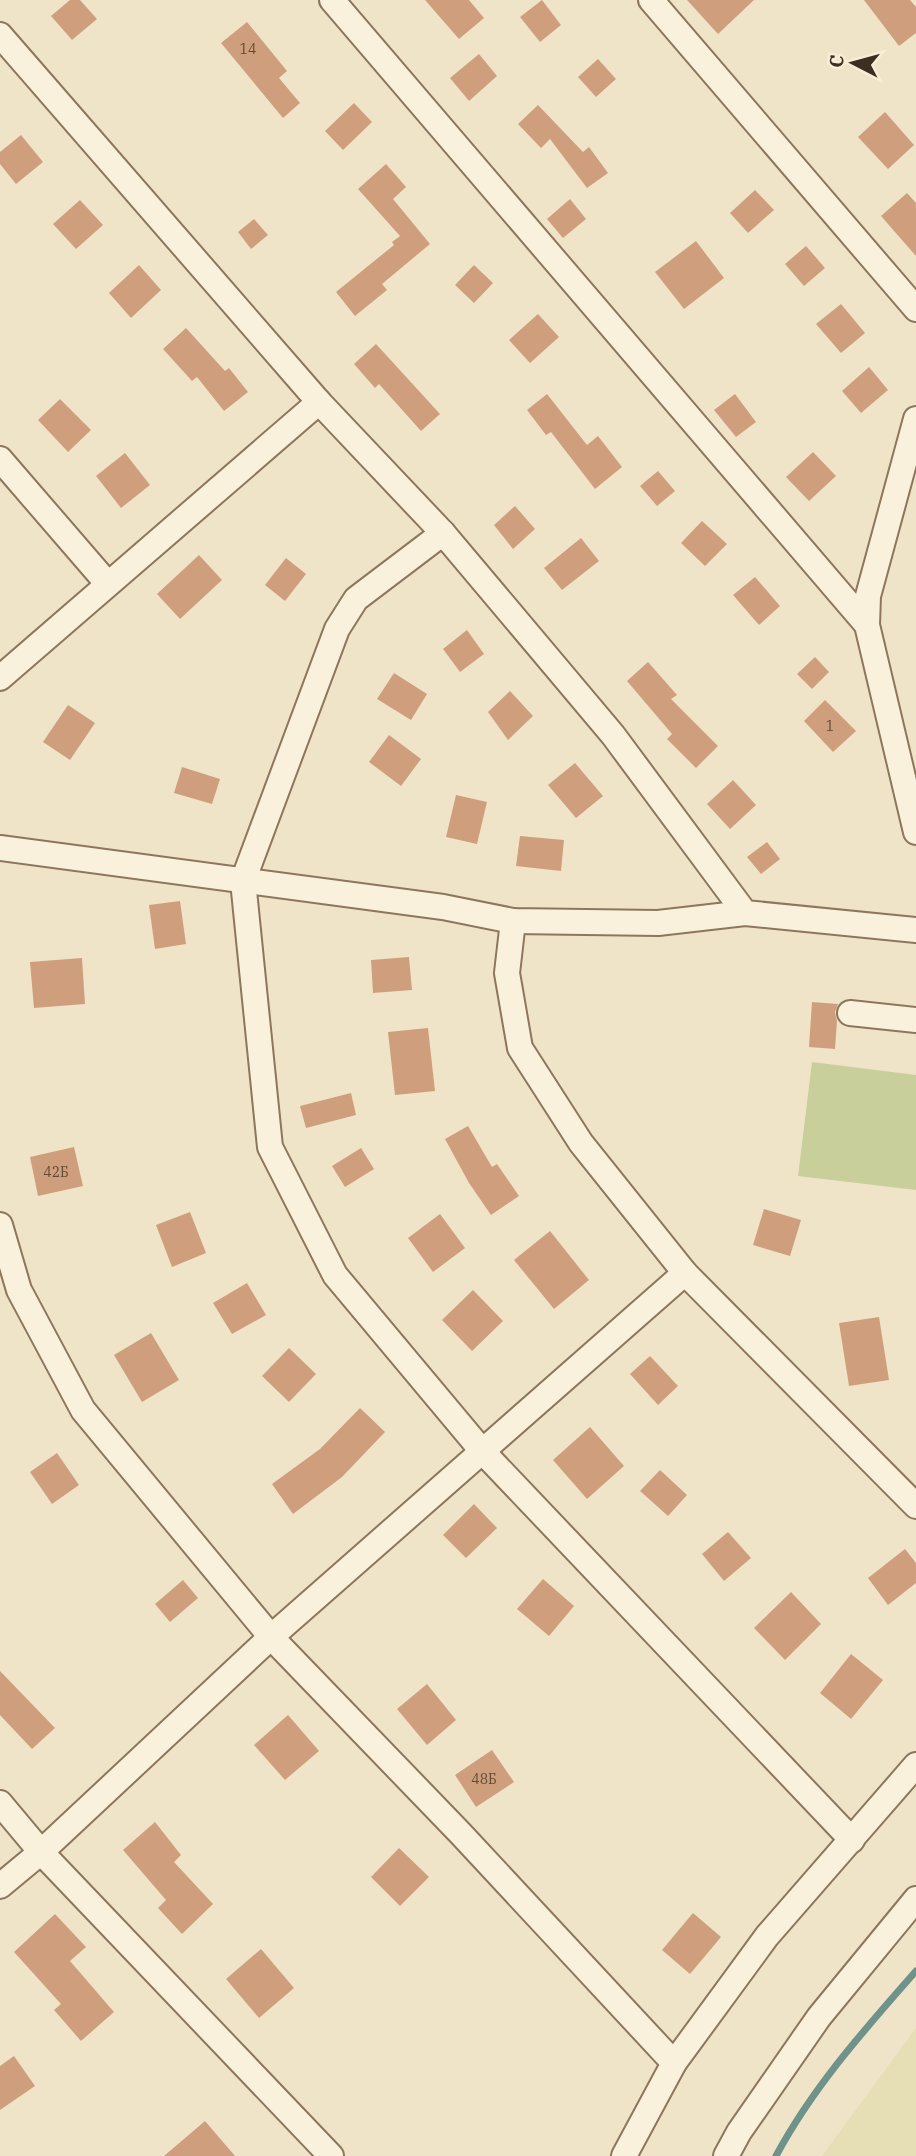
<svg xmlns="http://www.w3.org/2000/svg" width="916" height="2156" viewBox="0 0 916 2156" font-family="'IBM Plex Serif',serif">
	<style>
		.farmland { fill: #e6deb5 }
		.green { fill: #c9cf9b }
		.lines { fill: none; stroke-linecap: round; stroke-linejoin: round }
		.stream { stroke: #6f938a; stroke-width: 7 }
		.building { fill: #cf9f7d }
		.minor-casing { stroke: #8d765c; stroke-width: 28 }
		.minor { stroke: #faf1dc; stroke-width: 24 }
		.labels { text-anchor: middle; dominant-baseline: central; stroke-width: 5; stroke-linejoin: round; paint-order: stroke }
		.number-label { font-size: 14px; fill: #624a37 }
	</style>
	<rect width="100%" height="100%" fill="#f0e4c8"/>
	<!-- farmland -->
	<path class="farmland" d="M 916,2028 L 916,2156 L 822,2156 Z"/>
	<!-- green -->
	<path class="green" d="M 812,1062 L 916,1075 L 916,1190 L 798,1176 Z"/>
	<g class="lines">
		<!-- stream -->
		<path class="stream" d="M 776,2156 C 813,2087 865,2029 916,1971"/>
	</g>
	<!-- building -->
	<g class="building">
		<path d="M 70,0 L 80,0 L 97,19 L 72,40 L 51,16 Z"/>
		<path d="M 425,0 L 469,0 L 484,18 L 459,39 Z"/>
		<path d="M 542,0 L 561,25 L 540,42 L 520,17 Z"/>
		<path d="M 687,0 L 754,0 L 718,34 Z"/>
		<path d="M 864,0 L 910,0 L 916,7 L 916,33 L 899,46 Z"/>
		<path d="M 247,22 L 287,71 L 279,78 L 300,103 L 283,118 L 221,43 Z"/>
		<path d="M 479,54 L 497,76 L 469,101 L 450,78 Z"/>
		<path d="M 598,59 L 616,79 L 596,97 L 578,77 Z"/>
		<path d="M 354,103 L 372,122 L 343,150 L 325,131 Z"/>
		<path d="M 538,105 L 583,152 L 589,147 L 608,173 L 587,188 L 550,139 L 541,148 L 518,124 Z"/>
		<path d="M 885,112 L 914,145 L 888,169 L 858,137 Z"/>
		<path d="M 21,135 L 43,162 L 16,184 L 0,164 L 0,152 Z"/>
		<path d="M 386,164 L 406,187 L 393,199 L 430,244 L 382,284 L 387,290 L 355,316 L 336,292 L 394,245 L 392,242 L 400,236 L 358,189 Z"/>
		<path d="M 755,190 L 774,210 L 748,233 L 730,213 Z"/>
		<path d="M 907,193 L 916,203 L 916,256 L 881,216 Z"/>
		<path d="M 570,199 L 586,219 L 563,238 L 547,219 Z"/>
		<path d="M 80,200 L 103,225 L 76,249 L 53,224 Z"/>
		<path d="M 254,219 L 268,235 L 251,249 L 238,232 Z"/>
		<path d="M 696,241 L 724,278 L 684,309 L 655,272 Z"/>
		<path d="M 806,246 L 825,268 L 804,286 L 785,264 Z"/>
		<path d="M 139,265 L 161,290 L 131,318 L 109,293 Z"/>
		<path d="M 474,265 L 493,283 L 474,303 L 455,285 Z"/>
		<path d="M 841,304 L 865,333 L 841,353 L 816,324 Z"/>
		<path d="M 538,314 L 559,337 L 530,363 L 509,340 Z"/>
		<path d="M 186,328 L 225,371 L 229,368 L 248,392 L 224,411 L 197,377 L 192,381 L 163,349 Z"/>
		<path d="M 376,344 L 440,414 L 421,431 L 379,384 L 375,388 L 354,364 Z"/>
		<path d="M 869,367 L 888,390 L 861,413 L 842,391 Z"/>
		<path d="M 547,394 L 587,445 L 598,436 L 622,467 L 595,489 L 551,432 L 546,435 L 527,410 Z"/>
		<path d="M 735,394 L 756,422 L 736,437 L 714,410 Z"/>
		<path d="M 60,399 L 91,430 L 68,452 L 38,420 Z"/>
		<path d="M 813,452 L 836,476 L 809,501 L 786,477 Z"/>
		<path d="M 125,453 L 150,485 L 121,508 L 96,476 Z"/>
		<path d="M 658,471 L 675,491 L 657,506 L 640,486 Z"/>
		<path d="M 515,506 L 535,529 L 513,549 L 494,525 Z"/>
		<path d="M 702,521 L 727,544 L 705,566 L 681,543 Z"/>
		<path d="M 581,538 L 599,561 L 562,590 L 544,568 Z"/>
		<path d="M 199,555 L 222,580 L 180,619 L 157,594 Z"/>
		<path d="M 286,558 L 306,574 L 285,601 L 265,585 Z"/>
		<path d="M 755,577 L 780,606 L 759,625 L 733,595 Z"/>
		<path d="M 467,630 L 484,654 L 460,672 L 443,649 Z"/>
		<path d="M 815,657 L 829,672 L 812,689 L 797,674 Z"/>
		<path d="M 648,662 L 677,695 L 671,699 L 718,746 L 696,768 L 667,739 L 672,734 L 627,681 Z"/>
		<path d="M 394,673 L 427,694 L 411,720 L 377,699 Z"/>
		<path d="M 510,691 L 533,716 L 508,740 L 488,712 Z"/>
		<path d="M 825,700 L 856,731 L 833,752 L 804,721 Z"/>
		<path d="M 68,705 L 95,723 L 70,760 L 43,742 Z"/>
		<path d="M 389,735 L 421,759 L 401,786 L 369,762 Z"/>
		<path d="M 575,763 L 603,796 L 576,818 L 548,785 Z"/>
		<path d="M 182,767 L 220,779 L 212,804 L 174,793 Z"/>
		<path d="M 733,780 L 756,805 L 730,829 L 707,804 Z"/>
		<path d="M 456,795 L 487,802 L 477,844 L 446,837 Z"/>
		<path d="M 520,836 L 564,840 L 561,871 L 516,866 Z"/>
		<path d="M 767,842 L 780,859 L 761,874 L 747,857 Z"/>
		<path d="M 180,901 L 186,944 L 155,949 L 149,905 Z"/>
		<path d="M 409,957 L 412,990 L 373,993 L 371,960 Z"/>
		<path d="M 82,958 L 85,1004 L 34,1008 L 30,962 Z"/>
		<path d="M 812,1002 L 838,1004 L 835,1012 L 837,1021 L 835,1049 L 809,1047 Z"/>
		<path d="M 428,1028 L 435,1091 L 395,1095 L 388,1032 Z"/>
		<path d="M 351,1093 L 356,1115 L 306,1128 L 300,1106 Z"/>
		<path d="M 468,1126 L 492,1167 L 497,1164 L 519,1196 L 491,1215 L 469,1183 L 445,1139 Z"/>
		<path d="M 74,1147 L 83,1186 L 38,1196 L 30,1157 Z"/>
		<path d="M 361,1148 L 374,1169 L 345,1187 L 332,1166 Z"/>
		<path d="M 764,1209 L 801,1220 L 790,1256 L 753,1245 Z"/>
		<path d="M 190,1212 L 206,1253 L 172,1267 L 156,1225 Z"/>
		<path d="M 440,1214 L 465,1248 L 433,1272 L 408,1238 Z"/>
		<path d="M 550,1231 L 589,1280 L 554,1309 L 514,1260 Z"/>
		<path d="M 247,1283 L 266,1315 L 232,1334 L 213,1303 Z"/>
		<path d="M 473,1290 L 503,1321 L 472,1351 L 442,1320 Z"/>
		<path d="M 879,1317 L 889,1380 L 849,1386 L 839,1323 Z"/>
		<path d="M 151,1333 L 179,1380 L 142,1402 L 114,1355 Z"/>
		<path d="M 289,1348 L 316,1374 L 289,1402 L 262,1376 Z"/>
		<path d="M 650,1356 L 678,1386 L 658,1405 L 630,1374 Z"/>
		<path d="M 360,1408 L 385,1432 L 342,1477 L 293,1514 L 272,1484 L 320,1449 Z"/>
		<path d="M 590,1427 L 624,1466 L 587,1499 L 553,1460 Z"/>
		<path d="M 57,1453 L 79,1485 L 52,1504 L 30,1472 Z"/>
		<path d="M 660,1470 L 687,1495 L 668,1516 L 640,1491 Z"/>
		<path d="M 474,1504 L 497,1528 L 466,1558 L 443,1535 Z"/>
		<path d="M 728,1532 L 751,1558 L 724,1581 L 702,1554 Z"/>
		<path d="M 905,1549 L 916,1563 L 916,1583 L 888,1605 L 868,1578 Z"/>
		<path d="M 543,1579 L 574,1606 L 549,1636 L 517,1609 Z"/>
		<path d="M 183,1580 L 198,1598 L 170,1622 L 155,1604 Z"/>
		<path d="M 791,1592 L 821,1624 L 785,1660 L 754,1628 Z"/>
		<path d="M 851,1654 L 883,1680 L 851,1719 L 820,1693 Z"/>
		<path d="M 0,1671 L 55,1728 L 32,1749 L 0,1715 Z"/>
		<path d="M 427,1684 L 456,1720 L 427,1745 L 397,1709 Z"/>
		<path d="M 288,1715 L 319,1751 L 285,1780 L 254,1745 Z"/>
		<path d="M 492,1750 L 514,1782 L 476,1807 L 455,1775 Z"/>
		<path d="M 155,1822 L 181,1855 L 174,1862 L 213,1904 L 182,1934 L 158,1908 L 166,1900 L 123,1850 Z"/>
		<path d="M 399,1848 L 429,1877 L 400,1906 L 371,1877 Z"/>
		<path d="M 693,1913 L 721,1937 L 690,1974 L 662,1950 Z"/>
		<path d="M 55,1914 L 86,1947 L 70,1961 L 114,2012 L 81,2041 L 54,2010 L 61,2004 L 14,1952 Z"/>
		<path d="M 261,1949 L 294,1988 L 259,2018 L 226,1979 Z"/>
		<path d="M 14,2056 L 35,2086 L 0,2110 L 0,2066 Z"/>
		<path d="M 205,2121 L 235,2156 L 164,2156 Z"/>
	</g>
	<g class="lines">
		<!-- minor casing -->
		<g class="minor-casing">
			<g id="minor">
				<path d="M 332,0 L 867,625"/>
				<path d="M 651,0 L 916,309"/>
				<path d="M 0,35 L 319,402 L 443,533 L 613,735 L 745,913 L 916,930"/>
				<path d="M 916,419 L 868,596 L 867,625 L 916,832"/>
				<path d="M 0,459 L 107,583"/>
				<path d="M 443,533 L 356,599 L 337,629 L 243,881 L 270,1147 L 335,1275 L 483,1452 L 852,1840"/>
				<path d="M 0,678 L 319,402"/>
				<path d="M 0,848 L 443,907 L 513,921 L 658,923 L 745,913"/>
				<path d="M 513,921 L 507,973 L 520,1048 L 581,1143 L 685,1273 L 916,1506"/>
				<path d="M 850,1013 L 916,1020"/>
				<path d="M 0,1225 L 19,1290 L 83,1410 L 271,1637 L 461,1834 L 674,2063"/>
				<path d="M 0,1803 L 41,1852 L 331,2156"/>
				<path d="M 0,1886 L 41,1852 L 271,1637 L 685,1273"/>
				<path d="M 624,2156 L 674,2063 L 767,1936 L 916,1765"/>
				<path d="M 726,2156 L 739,2132 L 819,2017 L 916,1899"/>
			</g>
		</g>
		<!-- minor -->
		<use href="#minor" class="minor"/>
	</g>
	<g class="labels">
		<!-- number labels -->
		<g class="number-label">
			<text x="248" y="49">14</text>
			<text x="830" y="726">1</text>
			<text x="56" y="1172">42Б</text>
			<text x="484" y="1779">48Б</text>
		</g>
	</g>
	<!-- north arrow -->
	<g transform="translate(853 63) rotate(276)" stroke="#f7eed8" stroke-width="5" paint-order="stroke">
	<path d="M0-5L12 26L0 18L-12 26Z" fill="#3d2e20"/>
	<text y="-10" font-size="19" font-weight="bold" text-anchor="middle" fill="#3d2e20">С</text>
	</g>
</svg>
